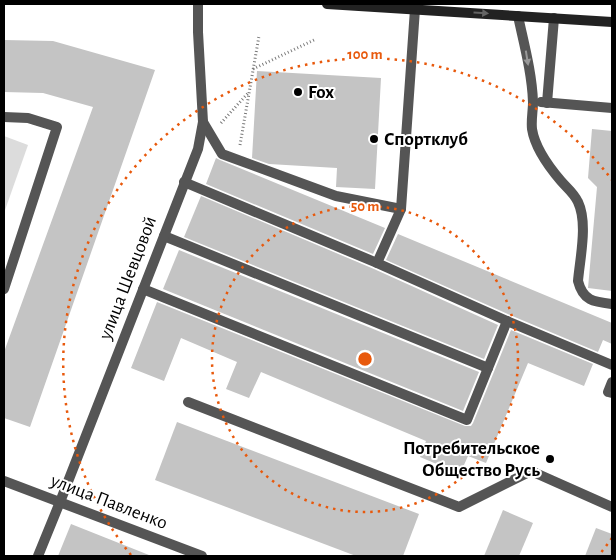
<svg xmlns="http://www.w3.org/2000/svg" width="616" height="560" viewBox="0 0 616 560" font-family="'Alegreya Sans',sans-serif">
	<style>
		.green { fill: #dcdcdc }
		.building { fill: #c4c4c4 }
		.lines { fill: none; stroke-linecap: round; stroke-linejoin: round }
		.path { stroke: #777; stroke-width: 3; stroke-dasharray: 1 2.5; stroke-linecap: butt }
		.lane { stroke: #555; stroke-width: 10 }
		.street { stroke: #555; stroke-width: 10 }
		.secondary { stroke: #222; stroke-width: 10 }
		.oneway { fill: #646464 }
		.oneway2 { fill: #999 }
		.ring { fill: none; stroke: #e8590c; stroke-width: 2.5; stroke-dasharray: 2.5 5 }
		.poi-dot { fill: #000; stroke: #fff; stroke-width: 2 }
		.labels { text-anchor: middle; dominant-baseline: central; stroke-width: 4; stroke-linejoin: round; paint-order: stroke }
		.poi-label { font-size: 19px; font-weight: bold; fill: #000; stroke: #fff; text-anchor: start }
		.street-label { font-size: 19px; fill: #000; stroke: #fff }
		.centre { fill: #e8590c; stroke: #fff; stroke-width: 2.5 }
		.ring-label { font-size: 15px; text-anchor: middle; font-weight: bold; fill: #e8590c; stroke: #fff; stroke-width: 4; stroke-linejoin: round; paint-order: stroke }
	</style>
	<rect width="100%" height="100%" fill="#fff"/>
	<!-- green -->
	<path class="green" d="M 4,136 L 28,145 L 4,213 Z"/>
	<!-- building -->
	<g class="building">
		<path d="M 4,40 L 53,41 L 155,70 L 30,427 L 4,418 L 4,352 L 93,107 L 43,93 L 4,92 Z"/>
		<path d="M 257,71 L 381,78 L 375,189 L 336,187 L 337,168 L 269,164 L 252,158 Z"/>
		<path d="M 592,129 L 612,131 L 612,291 L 588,288 L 597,187 L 588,178 Z"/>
		<path d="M 216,158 L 220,160 L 385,228 L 373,254 L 206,184 Z"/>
		<path d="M 201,196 L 374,269 L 498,325 L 484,359 L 184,237 Z"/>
		<path d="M 398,234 L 612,323 L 612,344 L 603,340 L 598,352 L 510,315 L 386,260 Z"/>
		<path d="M 179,250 L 479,372 L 463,411 L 163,289 Z"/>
		<path d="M 157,302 L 465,426 L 471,426 L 473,423 L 511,330 L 593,364 L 584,386 L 528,363 L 486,463 L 468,456 L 460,474 L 420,457 L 426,441 L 261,372 L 249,398 L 226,389 L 237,362 L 181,338 L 164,381 L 131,368 Z"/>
		<path d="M 177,422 L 419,514 L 403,556 L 356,556 L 155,480 Z"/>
		<path d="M 503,510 L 533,523 L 519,556 L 484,556 Z"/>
		<path d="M 71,524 L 149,555 L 149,556 L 58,556 Z"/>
		<path d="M 596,528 L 612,534 L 612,556 L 585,556 Z"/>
	</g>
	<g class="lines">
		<!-- path -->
		<g class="path">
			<path d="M 253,69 L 314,40"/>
			<path d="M 221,123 L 249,92"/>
			<path d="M 240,145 L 259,36"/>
		</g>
		<!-- lane -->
		<g class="lane">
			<path d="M 518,16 C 524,44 532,73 533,102 C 533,111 531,120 532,129 C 535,148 549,167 561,181 C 567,188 574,193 578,202 C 588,223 580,258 578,281 C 583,301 594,302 612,304"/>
			<path d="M 541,102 L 612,108"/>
			<path d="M 547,103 L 554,18"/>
			<path d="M 4,117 L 28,118 L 57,127 L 4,289"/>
			<path d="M 203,122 L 222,154 L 336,196 L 401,209"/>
			<path d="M 184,182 L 377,263 L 507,321 L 612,365"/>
			<path d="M 164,236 L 488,368"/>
			<path d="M 377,263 L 401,209 L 415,9"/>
			<path d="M 143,289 L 467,420 L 507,321"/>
			<path d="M 612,382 L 608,392 L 612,393"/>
			<path d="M 188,402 L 459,507 L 531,471 L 612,507"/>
		</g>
		<!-- street -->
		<g class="street">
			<path d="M 4,481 L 202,556"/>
			<path d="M 38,556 L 60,502 L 198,149 L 203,122 L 198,32 L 198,4"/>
		</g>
		<!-- secondary -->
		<path class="secondary" d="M 327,4 L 612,22"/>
	</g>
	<!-- one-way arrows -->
	<defs><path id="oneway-solid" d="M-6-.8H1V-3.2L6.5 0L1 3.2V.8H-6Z" transform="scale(1.25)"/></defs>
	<use class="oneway" href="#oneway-solid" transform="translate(481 13) rotate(4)"/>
	<use class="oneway2" href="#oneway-solid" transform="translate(527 58) rotate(81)"/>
	<!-- distance rings -->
	<g class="ring">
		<circle cx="365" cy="359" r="153"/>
		<path d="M612 538A305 305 0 0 1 599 555M131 555A305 305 0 1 1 612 180"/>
	</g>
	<!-- markers -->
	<g class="poi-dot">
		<circle cx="298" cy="92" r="5"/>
		<circle cx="374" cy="139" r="5"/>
		<circle cx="550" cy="459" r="5"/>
	</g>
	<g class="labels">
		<!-- poi labels -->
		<g class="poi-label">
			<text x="308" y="92">Fox</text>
			<text x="384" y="139">Спортклуб</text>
			<text x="540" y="448" text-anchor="end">Потребительское<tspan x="540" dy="22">Общество Русь</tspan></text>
		</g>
		<!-- street labels -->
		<g class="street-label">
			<text transform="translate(128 278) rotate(-69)">улица Шевцовой</text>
			<text transform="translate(109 502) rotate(21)">улица Павленко</text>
		</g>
	</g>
	<circle cx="365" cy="359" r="8" class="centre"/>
	<g class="ring-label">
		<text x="365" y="59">100 m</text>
		<text x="365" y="211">50 m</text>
	</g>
	<!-- border -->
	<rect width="616" height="560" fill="none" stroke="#000000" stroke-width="10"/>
</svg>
